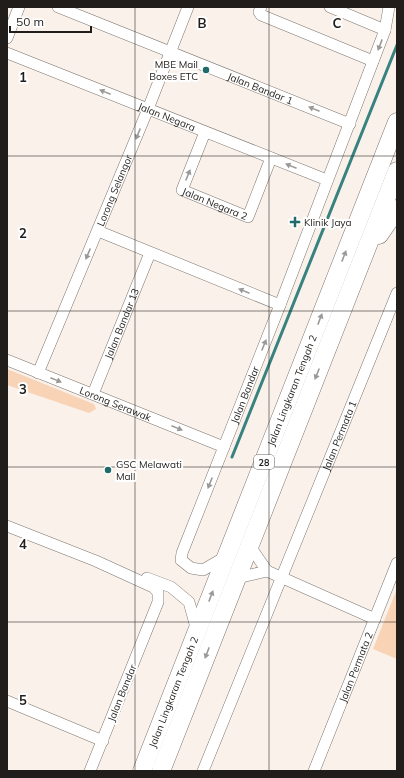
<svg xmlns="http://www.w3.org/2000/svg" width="404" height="778" viewBox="0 0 404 778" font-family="Mulish,sans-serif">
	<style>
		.green { fill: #f9d3b5 }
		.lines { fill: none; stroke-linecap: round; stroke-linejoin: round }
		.stream { stroke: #388380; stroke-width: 3 }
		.minor-casing { stroke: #7e7670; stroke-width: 12 }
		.trunk-casing { stroke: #7e7670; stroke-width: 19 }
		.minor { stroke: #fff; stroke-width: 11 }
		.trunk { stroke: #fff; stroke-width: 18 }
		.oneway { fill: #9b9998 }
		.grid { fill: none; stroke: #201d1a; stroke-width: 1; stroke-opacity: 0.55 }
		.poi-dot { fill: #206b69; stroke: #fff; stroke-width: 1.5 }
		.labels { text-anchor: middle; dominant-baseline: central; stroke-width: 4; stroke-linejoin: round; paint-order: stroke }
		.shield { fill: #fff; stroke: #63615f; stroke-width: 1 }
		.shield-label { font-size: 9px; font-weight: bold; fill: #201d1a }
		.poi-label { font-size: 10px; fill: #201d1a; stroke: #fff; text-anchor: start }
		.street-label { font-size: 10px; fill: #201d1a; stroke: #fff }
		.grid-label { font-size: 13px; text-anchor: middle; font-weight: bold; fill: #201d1a; stroke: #fff; stroke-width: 4; stroke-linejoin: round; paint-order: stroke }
	</style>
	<rect width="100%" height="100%" fill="#faf1ea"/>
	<!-- green -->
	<g class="green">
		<path d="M 7,369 L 94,404 L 96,409 L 89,413 L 7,385 Z"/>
		<path d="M 397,589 L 397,659 L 373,649 Z"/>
	</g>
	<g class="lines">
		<!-- stream -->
		<path class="stream" d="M 232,457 L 397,45"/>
		<!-- minor casing -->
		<g class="minor-casing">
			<g id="minor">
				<path id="s1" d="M 58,7 L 350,124"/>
				<path d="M 261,7 L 259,12 L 261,15 L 373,61"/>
				<path d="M 330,7 L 385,30"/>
				<path d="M 7,38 L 19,7"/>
				<path id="s2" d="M 7,53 L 327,180"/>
				<path id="s3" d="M 205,132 L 182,190 L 248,217 L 271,158"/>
				<path d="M 98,231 L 280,305"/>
				<path id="s4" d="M 7,360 L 224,447"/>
				<path id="s5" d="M 38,373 L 148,109 L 188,7"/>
				<path id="s6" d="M 93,394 L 150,253"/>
				<path d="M 7,526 L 96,561 L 153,587 L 158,592 L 158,602 L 90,771"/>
				<path d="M 250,546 L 267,571"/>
				<path id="s7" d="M 227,556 L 203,570 L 191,568 L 181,560 L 182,553 L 280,305 L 385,30 L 389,7"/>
				<path d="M 267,571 L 375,619"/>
				<path d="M 147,578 L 171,587 L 189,602 L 197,631"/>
				<path d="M 237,578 L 267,571"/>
				<path d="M 7,701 L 103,741"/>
				<path id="s8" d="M 203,771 L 397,293"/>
				<path id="s9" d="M 314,771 L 397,563"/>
			</g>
		</g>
		<!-- trunk casing -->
		<g class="trunk-casing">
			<g id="trunk">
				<path d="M 379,235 L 397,209"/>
				<path id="s10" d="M 142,771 L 397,122"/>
				<path d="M 161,771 L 397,171"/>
			</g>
		</g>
		<!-- minor -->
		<use href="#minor" class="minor"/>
		<!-- trunk -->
		<use href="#trunk" class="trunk"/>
	</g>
	<!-- one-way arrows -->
	<defs><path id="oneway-solid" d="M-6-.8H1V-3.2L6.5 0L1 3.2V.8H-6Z"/></defs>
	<g class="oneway">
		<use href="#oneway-solid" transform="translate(380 45) rotate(111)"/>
		<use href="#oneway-solid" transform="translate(105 92) rotate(-158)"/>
		<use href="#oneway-solid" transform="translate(314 109) rotate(-158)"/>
		<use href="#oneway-solid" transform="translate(138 134) rotate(112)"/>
		<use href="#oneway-solid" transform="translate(291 166) rotate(-158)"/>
		<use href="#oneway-solid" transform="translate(188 175) rotate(-68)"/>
		<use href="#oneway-solid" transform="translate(88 254) rotate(113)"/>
		<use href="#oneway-solid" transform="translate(344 256) rotate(-69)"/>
		<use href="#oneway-solid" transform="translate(244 291) rotate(-158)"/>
		<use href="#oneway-solid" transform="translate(320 319) rotate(-69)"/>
		<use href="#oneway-solid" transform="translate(264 345) rotate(-68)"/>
		<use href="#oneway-solid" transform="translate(317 374) rotate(112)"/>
		<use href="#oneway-solid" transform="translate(56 380) rotate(22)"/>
		<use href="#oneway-solid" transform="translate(177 428) rotate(22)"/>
		<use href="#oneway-solid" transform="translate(210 483) rotate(112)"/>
		<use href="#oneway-solid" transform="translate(211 596) rotate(-69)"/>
		<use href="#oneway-solid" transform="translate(207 653) rotate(111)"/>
	</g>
	<!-- grid -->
	<path class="grid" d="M 135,7 L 135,771M 269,7 L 269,771M 7,156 L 397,156M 7,311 L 397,311M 7,467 L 397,467M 7,622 L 397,622"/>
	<!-- markers -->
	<g class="poi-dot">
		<circle cx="206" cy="70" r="4"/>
		<path d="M293 216h4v4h4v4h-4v4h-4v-4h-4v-4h4z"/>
		<circle cx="108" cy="470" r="4"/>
	</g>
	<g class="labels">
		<!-- shield labels -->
		<rect class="shield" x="254" y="455" width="20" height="14" rx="3"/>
		<g class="shield-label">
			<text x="264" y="462">28</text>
		</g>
		<!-- poi labels -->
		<g class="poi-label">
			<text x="198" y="64" text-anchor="end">MBE Mail<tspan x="198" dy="12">Boxes ETC</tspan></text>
			<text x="304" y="222">Klinik Jaya</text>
			<text x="116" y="464">GSC Melawati<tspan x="116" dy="12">Mall</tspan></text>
		</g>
		<!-- street labels -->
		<g class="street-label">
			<text stroke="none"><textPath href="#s1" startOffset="218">Jalan Bandar 1</textPath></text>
			<text stroke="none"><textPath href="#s2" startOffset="172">Jalan Negara</textPath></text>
			<text stroke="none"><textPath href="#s5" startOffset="198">Lorong Selangor</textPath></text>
			<text stroke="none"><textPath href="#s3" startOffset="98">Jalan Negara 2</textPath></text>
			<text stroke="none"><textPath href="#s6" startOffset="76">Jalan Bandar 13</textPath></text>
			<text stroke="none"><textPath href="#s10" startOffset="409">Jalan Lingkaran Tengah 2</textPath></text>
			<text stroke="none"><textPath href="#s7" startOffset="230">Jalan Bandar</textPath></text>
			<text stroke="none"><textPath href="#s4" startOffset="117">Lorong Serawak</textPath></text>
			<text stroke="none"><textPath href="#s8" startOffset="362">Jalan Permata 1</textPath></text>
			<text stroke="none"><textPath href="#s9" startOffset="112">Jalan Permata 2</textPath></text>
			<text stroke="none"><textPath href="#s10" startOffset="85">Jalan Lingkaran Tengah 2</textPath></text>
			<text transform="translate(122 693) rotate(-68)">Jalan Bandar</text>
		</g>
	</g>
	<g class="grid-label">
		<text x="202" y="28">B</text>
		<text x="337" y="28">C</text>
		<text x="23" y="82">1</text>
		<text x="23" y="238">2</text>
		<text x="23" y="394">3</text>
		<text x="23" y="549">4</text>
		<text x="23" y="705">5</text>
	</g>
	<!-- border -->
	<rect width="404" height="778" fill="none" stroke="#201d1a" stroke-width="16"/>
	<!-- scale -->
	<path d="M10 26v6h81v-6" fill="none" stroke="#201d1a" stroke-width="2"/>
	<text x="16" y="26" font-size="12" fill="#201d1a" stroke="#ffffff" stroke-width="3" paint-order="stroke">50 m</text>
</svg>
